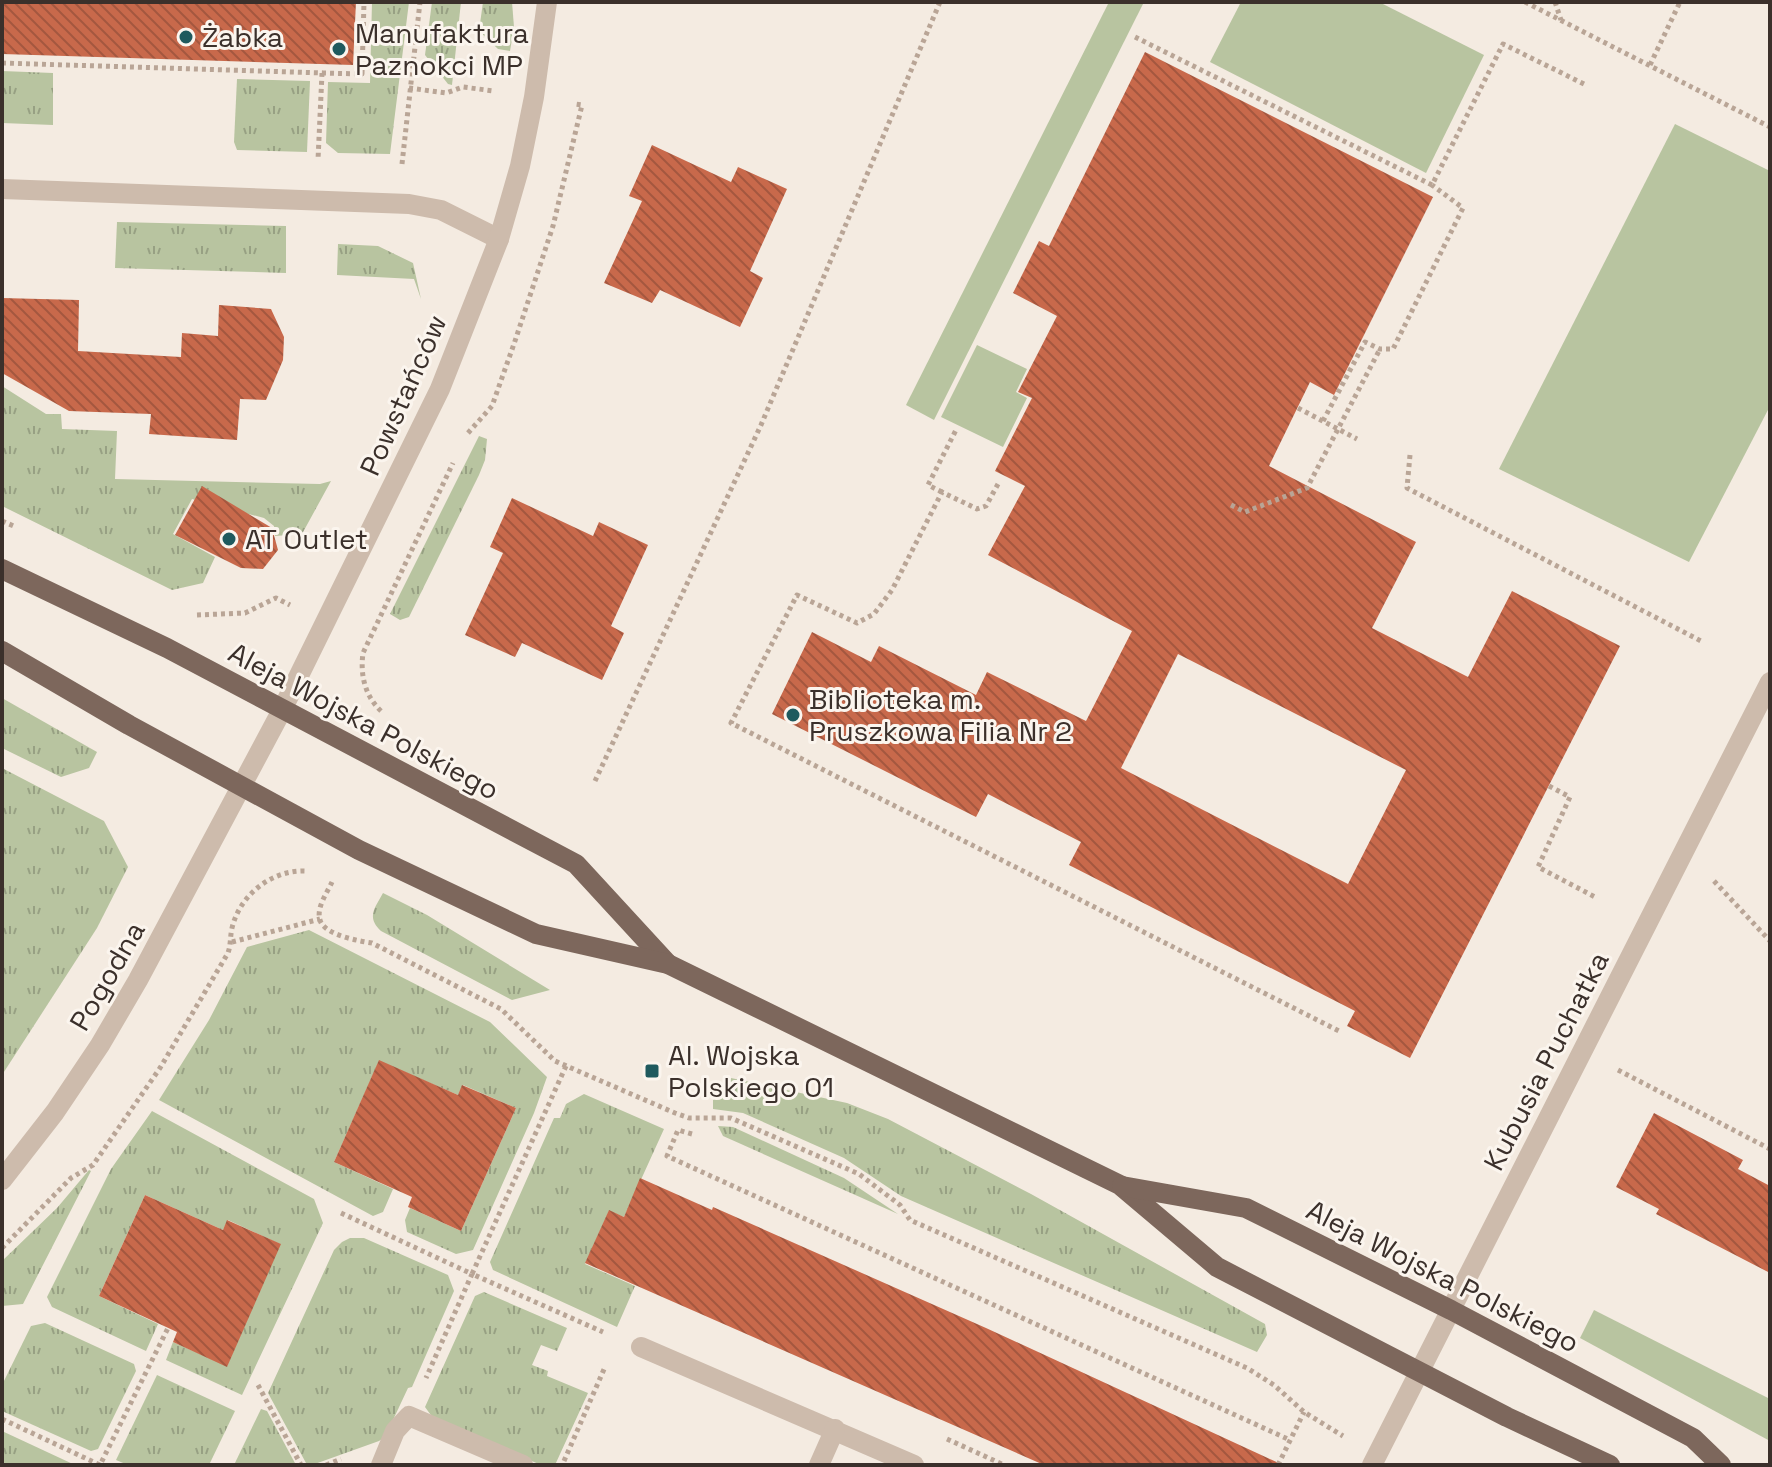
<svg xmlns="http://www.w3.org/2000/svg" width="1772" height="1467" viewBox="0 0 1772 1467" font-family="'Space Grotesk',sans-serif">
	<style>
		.grass { fill: url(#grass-tufts) }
		.green { fill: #b8c4a0 }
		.building { fill: url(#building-back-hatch); fill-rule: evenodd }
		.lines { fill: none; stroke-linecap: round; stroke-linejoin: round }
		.path { stroke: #b9a596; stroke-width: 5; stroke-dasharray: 4 4; stroke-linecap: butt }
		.minor { stroke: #cdbbac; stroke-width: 20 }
		.major { stroke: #7d675c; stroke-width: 20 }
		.poi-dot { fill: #1f5a5e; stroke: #fbf5ee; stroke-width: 3 }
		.labels { text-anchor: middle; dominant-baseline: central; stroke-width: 6; stroke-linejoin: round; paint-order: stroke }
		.poi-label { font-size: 28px; fill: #3b302b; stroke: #fbf5ee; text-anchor: start }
		.street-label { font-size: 28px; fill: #3b302b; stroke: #fbf5ee }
	</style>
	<defs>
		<pattern id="grass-tufts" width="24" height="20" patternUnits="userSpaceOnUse" patternTransform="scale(2)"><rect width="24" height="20" fill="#b8c4a0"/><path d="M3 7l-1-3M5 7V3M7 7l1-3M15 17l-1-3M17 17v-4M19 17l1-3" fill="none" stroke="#97a083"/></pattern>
		<pattern id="building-back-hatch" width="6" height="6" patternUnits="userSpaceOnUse" patternTransform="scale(2)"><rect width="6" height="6" fill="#c8694b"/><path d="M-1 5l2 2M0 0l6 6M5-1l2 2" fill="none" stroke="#a4573f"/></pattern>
	</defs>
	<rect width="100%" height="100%" fill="#f4ebe1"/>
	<!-- grass -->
	<g class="grass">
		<path d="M 372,2 L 409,2 L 390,154 L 338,153 L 326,143 L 328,82 L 370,83 Z"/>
		<path d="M 432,2 L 461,2 L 452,85 L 448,84 L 425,55 Z"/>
		<path d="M 483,2 L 512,2 L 514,27 L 510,51 L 498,49 L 479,31 Z"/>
		<path d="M 2,71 L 53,73 L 53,125 L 2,123 Z"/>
		<path d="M 237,79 L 310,81 L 307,152 L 237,150 L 234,142 Z"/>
		<path d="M 117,222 L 286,226 L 286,273 L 115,268 Z"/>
		<path d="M 338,244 L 378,246 L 413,263 L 421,299 L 414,279 L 337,275 Z"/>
		<path d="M 2,386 L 46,414 L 61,414 L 62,429 L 117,431 L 115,479 L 320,484 L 331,481 L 302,534 L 275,536 L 274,526 L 264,518 L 192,499 L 173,534 L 215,557 L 203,583 L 172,590 L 2,506 Z"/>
		<path d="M 479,436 L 487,439 L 485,460 L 479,475 L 409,617 L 400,620 L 390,614 Z"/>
		<path d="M 2,698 L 97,752 L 89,768 L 61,777 L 2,748 Z"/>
		<path d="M 2,768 L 104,821 L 128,867 L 97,928 L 2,1075 Z"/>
		<path d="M 383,893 L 427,915 L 550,990 L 512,1000 L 381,931 C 366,917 375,908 383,893 Z"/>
		<path d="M 309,930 L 490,1022 L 547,1077 L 534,1113 L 473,1250 L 456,1254 L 407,1232 L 405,1220 L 410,1208 L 461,1231 L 516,1108 L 463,1085 L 458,1095 L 379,1061 L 334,1162 L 393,1189 L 383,1212 L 373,1216 L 159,1100 L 209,1020 L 247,947 Z"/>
		<path d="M 731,1078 L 847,1103 L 888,1119 L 1031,1194 L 1265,1324 L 1267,1335 L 1257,1352 L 901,1196 L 844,1158 L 743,1113 L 713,1109 L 713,1100 L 718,1096 L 723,1097 Z"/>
		<path d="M 584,1094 L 664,1129 L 624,1217 L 609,1211 L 585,1264 L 635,1286 L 617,1327 L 493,1270 L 490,1262 L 554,1118 L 560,1118 L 566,1104 Z"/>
		<path d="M 152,1111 L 314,1199 L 323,1223 L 242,1395 L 166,1360 L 173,1342 L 227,1366 L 280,1244 L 228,1220 L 223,1230 L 145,1195 L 99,1296 L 158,1324 L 146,1351 L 52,1307 L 47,1297 L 111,1169 Z"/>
		<path d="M 718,1126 L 733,1127 L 844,1178 L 898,1214 L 723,1136 Z"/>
		<path d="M 89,1170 L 91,1171 L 23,1304 L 2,1306 L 2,1261 L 57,1208 Z"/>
		<path d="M 350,1238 L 364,1238 L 448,1275 L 454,1291 L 412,1387 L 408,1388 L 385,1437 L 379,1441 L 312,1465 L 306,1463 L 268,1393 L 334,1250 L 342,1242 Z"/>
		<path d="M 484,1292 L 567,1328 L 557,1351 L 541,1345 L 532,1365 L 548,1371 L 547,1376 L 588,1393 L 555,1465 L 541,1465 L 433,1418 L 425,1407 L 475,1296 Z"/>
		<path d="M 45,1323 L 134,1364 L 136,1371 L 98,1449 L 91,1451 L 2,1411 L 2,1385 L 31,1326 Z"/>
		<path d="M 157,1375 L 235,1411 L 209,1465 L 128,1465 L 116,1460 Z"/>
		<path d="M 261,1409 L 267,1411 L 296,1465 L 234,1465 Z"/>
		<path d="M 2,1431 L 75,1465 L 2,1465 Z"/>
	</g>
	<!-- green -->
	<g class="green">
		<path d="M 1109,2 L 1144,2 L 934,420 L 906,405 Z"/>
		<path d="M 1241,2 L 1379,2 L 1484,55 L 1426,173 L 1210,62 Z"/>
		<path d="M 1675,124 L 1770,171 L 1770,406 L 1689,562 L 1499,469 Z"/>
		<path d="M 977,345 L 1027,369 L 1016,392 L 1027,398 L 1003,447 L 941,417 Z"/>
		<path d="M 1594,1310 L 1770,1399 L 1770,1441 L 1580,1338 Z"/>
	</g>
	<!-- building -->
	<g class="building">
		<path d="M 2,2 L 356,2 L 353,65 L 2,54 Z"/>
		<path d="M 1145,52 L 1433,197 L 1334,395 L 1310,382 L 1269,466 L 1416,542 L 1372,628 L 1468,677 L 1512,591 L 1620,646 L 1410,1058 L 1347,1026 L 1355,1011 L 1069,865 L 1081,842 L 988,794 L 976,817 L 772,714 L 812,632 L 871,662 L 879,646 L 976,695 L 987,672 L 1086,721 L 1132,631 L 988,555 L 1025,486 L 995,471 L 1032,398 L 1018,392 L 1057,316 L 1013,293 L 1039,241 L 1049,246 ZM 1178,654 L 1406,770 L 1348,884 L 1121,768 Z"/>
		<path d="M 652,145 L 731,182 L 738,167 L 787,189 L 750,271 L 763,278 L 740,327 L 660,290 L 652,303 L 604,283 L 642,201 L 629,196 Z"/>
		<path d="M 2,298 L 79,300 L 78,351 L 181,357 L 182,333 L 218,336 L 219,305 L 271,309 L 284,337 L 283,360 L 266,400 L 240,399 L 237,440 L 149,434 L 151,414 L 69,411 L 2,373 Z"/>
		<path d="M 202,486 L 272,528 L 278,550 L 263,569 L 241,568 L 175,535 Z"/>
		<path d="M 512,498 L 593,536 L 599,522 L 648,545 L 611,626 L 624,633 L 602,680 L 522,643 L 515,657 L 465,635 L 503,553 L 490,547 Z"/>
		<path d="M 379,1060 L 458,1095 L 462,1085 L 516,1108 L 461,1231 L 408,1207 L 412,1197 L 334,1162 Z"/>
		<path d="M 1654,1113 L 1743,1160 L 1738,1169 L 1770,1186 L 1770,1273 L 1656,1214 L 1659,1209 L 1616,1187 Z"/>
		<path d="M 640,1178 L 712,1210 L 713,1207 L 986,1328 L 1283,1465 L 1044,1465 L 585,1263 L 609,1210 L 624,1217 Z"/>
		<path d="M 145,1195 L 223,1230 L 227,1220 L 281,1244 L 227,1367 L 173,1342 L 177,1332 L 99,1296 Z"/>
	</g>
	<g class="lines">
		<!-- path -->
		<g class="path">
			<path d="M 1525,2 L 1770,127"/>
			<path d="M 1555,2 L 1561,20"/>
			<path d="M 1135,37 L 1432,185 L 1503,44 L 1584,84"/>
			<path d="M 2,63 L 322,73 L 318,160"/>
			<path d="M 1650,65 L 1680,2"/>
			<path d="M 322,73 L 362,74 L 364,2"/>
			<path d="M 409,88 L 446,93 L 463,87 L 494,91"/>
			<path d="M 402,164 L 420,2"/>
			<path d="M 1298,408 L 1357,439"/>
			<path d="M 1323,421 L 1365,342 L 1380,349 L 1393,349 L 1463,208 L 1432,185"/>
			<path d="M 468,433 L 492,406 L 515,341 L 553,226 L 582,105 L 575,104"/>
			<path d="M 1410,455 L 1407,488 L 1701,641"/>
			<path d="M 998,484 L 986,506 L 977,509 L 942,492 L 892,590 L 874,614 L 857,623 L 797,595 L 731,723 L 1341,1032"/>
			<path d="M 942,492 L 928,485 L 957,428"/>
			<path d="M 1231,505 L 1245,512 L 1307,488 L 1380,349"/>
			<path d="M 2,521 L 16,527"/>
			<path d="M 197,615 L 245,613 L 276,598 L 290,605"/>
			<path d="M 381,711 C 365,696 360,675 363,653 L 453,463"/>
			<path d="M 595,781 L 761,425 L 940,2"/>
			<path d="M 1549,786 L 1570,797 L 1538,867 L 1595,897"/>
			<path d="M 1714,881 L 1770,941"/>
			<path d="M 332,882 C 327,893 316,908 320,920 C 324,935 359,941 372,943 L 501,1009 L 555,1061 L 675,1113 L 689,1118 L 731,1118 L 859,1174 L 900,1205 L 910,1220 L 1247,1368 L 1274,1385 L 1304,1412 L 1343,1436"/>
			<path d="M 232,942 L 320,919"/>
			<path d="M 566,1066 L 472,1274 L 603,1332"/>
			<path d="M 1618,1070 L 1770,1149"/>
			<path d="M 692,1134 L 678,1130 L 667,1156 L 1290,1440"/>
			<path d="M 341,1213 L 472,1274 L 426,1378"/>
			<path d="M 2,1248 L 71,1178 L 93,1165 L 160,1068 L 228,953 C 231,944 230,937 232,928 C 240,894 273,869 307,871"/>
			<path d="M 258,1385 L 301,1465"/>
			<path d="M 2,1419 L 100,1465 L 168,1328"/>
			<path d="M 947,1439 L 1004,1465"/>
			<path d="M 564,1461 L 605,1367"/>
			<path d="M 326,1465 L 341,1459"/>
			<path d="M 1278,1465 L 1304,1412"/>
		</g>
		<!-- minor -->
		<g class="minor">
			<path d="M 2,189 L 409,204 L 441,210 L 499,239"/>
			<path d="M 2,1180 L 55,1112 L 100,1045 L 138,980 L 282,710 L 440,389 L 499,239 L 520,166 L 534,97 L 547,2"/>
			<path d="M 641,1347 L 914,1465"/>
			<path d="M 381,1465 L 395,1431 L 409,1416 L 523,1465"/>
			<path d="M 819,1465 L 835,1429"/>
			<path d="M 1372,1465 L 1770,682"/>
		</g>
		<!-- major -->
		<g class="major">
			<path d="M 2,569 L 167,648 L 576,864 L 668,964"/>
			<path d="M 2,651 L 129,725 L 359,850 L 536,934 L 668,964 L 1120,1185 L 1217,1267 L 1507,1417 L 1610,1465"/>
			<path d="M 1122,1186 L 1246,1208 L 1451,1310 L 1693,1438 L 1721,1465"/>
		</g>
	</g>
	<!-- markers -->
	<g class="poi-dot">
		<circle cx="186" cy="37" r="8"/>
		<circle cx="339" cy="49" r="8"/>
		<circle cx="229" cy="539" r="8"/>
		<circle cx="793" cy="715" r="8"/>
		<rect x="644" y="1063" width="16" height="16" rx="4"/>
	</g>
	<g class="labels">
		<!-- poi labels -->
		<g class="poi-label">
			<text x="355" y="33">Manufaktura<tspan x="355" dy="32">Paznokci MP</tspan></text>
			<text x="202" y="37">Żabka</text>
			<text x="245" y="539">AT Outlet</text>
			<text x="809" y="699">Biblioteka m.<tspan x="809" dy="32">Pruszkowa Filia Nr 2</tspan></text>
			<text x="668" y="1055">Al. Wojska<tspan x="668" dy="32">Polskiego 01</tspan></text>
		</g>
		<!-- street labels -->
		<g class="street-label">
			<text transform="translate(403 395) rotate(-66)">Powstańców</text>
			<text transform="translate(364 721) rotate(28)">Aleja Wojska Polskiego</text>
			<text transform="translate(107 976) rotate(-60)">Pogodna</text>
			<text transform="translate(1546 1061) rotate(-63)">Kubusia Puchatka</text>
			<text transform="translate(1443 1276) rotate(27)">Aleja Wojska Polskiego</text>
		</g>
	</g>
	<!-- border -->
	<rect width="1772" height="1467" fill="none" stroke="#3b302b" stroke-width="8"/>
</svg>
